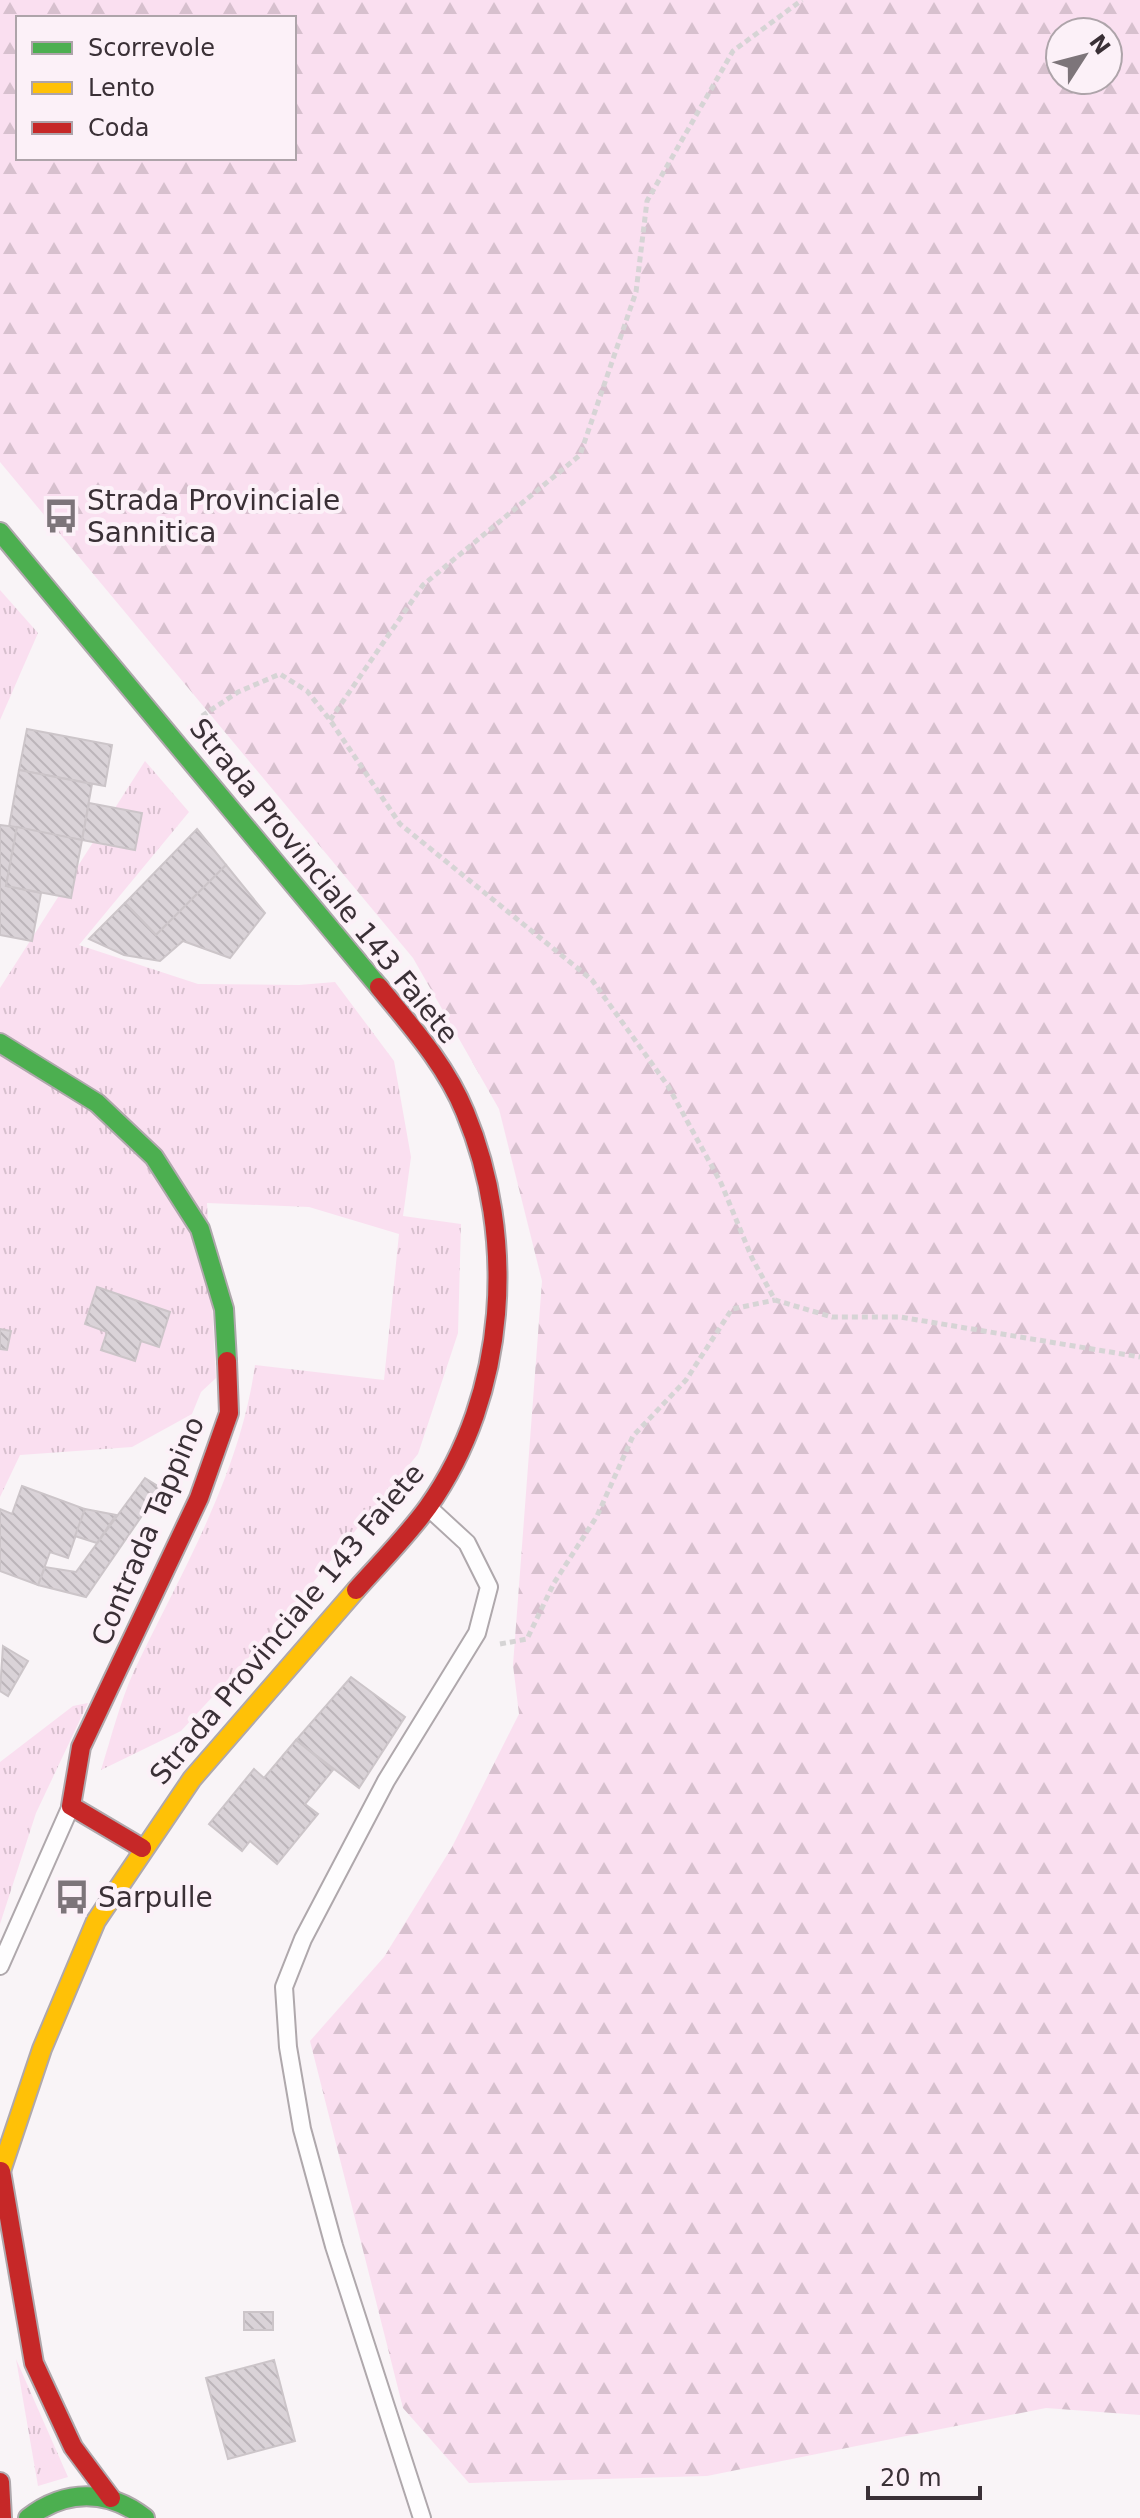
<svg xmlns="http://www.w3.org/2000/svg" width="1140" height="2518" viewBox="0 0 1140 2518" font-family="'DejaVu Sans',sans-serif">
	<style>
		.grass { fill: url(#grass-tufts) }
		.forest { fill: url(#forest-firs); fill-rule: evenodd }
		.building { fill: url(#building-back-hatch); stroke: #ccc5c9; stroke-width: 2 }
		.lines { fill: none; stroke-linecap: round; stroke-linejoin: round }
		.lane-casing { stroke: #afa8ac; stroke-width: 20 }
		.fast-casing { stroke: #afa8ac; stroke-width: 22 }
		.slow-casing { stroke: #afa8ac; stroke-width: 22 }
		.jam-casing { stroke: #afa8ac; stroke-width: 22 }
		.path { stroke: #d6d4d5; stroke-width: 5; stroke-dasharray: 6 4; stroke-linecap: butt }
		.lane { stroke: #fefdfe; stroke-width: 16 }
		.fast { stroke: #4caf50; stroke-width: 18 }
		.slow { stroke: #ffc107; stroke-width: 18 }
		.jam { stroke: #c62828; stroke-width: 18 }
		.labels { text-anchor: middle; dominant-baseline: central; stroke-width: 8; stroke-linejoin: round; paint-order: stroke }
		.poi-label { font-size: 28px; fill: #3a3036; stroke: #fcf1f8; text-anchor: start }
		.street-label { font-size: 28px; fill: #3a3036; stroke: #fcf1f8 }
	</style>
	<defs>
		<pattern id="grass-tufts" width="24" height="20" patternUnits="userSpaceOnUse" patternTransform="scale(2)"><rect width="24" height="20" fill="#fadff0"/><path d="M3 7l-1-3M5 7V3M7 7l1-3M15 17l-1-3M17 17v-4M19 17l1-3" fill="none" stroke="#d7c0ce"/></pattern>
		<pattern id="forest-firs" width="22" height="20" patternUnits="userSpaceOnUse" patternTransform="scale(2)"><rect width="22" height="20" fill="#fadff0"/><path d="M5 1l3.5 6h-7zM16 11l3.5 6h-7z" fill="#d7c0ce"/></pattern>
		<pattern id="building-back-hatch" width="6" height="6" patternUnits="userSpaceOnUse" patternTransform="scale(2)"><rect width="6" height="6" fill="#dad3d8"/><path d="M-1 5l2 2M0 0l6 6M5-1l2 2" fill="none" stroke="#bcb5ba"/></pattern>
	</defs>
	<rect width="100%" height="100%" fill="#f9f4f7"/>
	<!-- grass -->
	<g class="grass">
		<path d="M 0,590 L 38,633 L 0,720 Z"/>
		<path d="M 145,761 L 189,812 L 79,945 L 198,984 L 299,985 L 335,982 L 394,1061 L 411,1157 L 403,1216 L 461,1224 L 458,1333 L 418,1454 L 275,1629 L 181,1731 L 101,1770 C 111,1738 120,1702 134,1671 C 181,1573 240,1475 255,1365 L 384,1380 L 399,1234 L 309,1207 L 207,1203 L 216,1378 L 201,1392 L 192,1414 L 132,1447 L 20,1455 L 0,1497 L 0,988 Z"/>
		<path d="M 88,1703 L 36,1813 L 0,1924 L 0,1762 L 73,1706 Z"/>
		<path d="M 16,2359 L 68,2477 L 38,2486 Z"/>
	</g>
	<!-- forest -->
	<path class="forest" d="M 0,0 L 1140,0 L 1140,2415 L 1046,2408 L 707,2476 L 469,2483 L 403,2408 L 310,2041 L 384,1957 L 452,1847 L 519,1714 L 513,1665 L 542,1281 L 499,1109 L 413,958 L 0,462 ZM 18,18 L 294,18 L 294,158 L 18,158 ZM 1060,32 L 1108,32 L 1108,80 L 1060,80 Z"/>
	<!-- building -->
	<g class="building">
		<path d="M 27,729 L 112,745 L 105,786 L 19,770 Z"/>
		<path d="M 19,770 L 92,784 L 82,840 L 9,827 Z"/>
		<path d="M 89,803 L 142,813 L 135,850 L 82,840 Z"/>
		<path d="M 0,825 L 17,827 L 6,886 L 41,893 L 32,941 L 0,935 Z"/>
		<path d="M 17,827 L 82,840 L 71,898 L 6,886 Z"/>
		<path d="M 197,829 L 226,865 L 156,935 L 125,903 Z"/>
		<path d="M 226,865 L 265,913 L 230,958 L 183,941 L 160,961 L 124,955 L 89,939 L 125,903 L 156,935 Z"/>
		<path d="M 97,1287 L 170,1312 L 159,1347 L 141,1341 L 135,1361 L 101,1350 L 107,1332 L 85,1324 Z"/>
		<path d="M 0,1329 L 11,1331 L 7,1350 L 0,1349 Z"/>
		<path d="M 145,1478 L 161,1488 L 86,1597 L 38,1585 L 45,1567 L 76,1572 Z"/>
		<path d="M 22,1486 L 85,1509 L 68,1558 L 50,1552 L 38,1585 L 0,1571 L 0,1509 L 12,1514 Z"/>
		<path d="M 85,1509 L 116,1515 L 97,1543 L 75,1536 Z"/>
		<path d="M 3,1646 L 28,1661 L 8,1696 L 0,1691 Z"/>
		<path d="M 351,1677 L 405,1717 L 359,1788 L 296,1740 Z"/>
		<path d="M 296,1740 L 333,1770 L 305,1804 L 318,1814 L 277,1864 L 250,1841 L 242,1851 L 209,1824 L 254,1769 L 264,1778 Z"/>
		<rect x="244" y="2312" width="29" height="18"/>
		<path d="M 274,2360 L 295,2441 L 228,2459 L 206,2378 Z"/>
	</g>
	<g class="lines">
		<!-- lane casing -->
		<g class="lane-casing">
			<g id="lane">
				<path d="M 0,1966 L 70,1808"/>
				<path d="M 422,2518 L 334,2246 L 302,2129 L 288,2047 L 284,1987 L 303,1939 L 386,1781 L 477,1633 L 489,1587 L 467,1543 L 429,1508"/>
			</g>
		</g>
		<!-- fast casing -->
		<g class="fast-casing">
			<g id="fast">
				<path d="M 0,532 L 379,987"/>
				<path d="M 0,1043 L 97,1103 L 154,1157 L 200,1229 L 224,1309 L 227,1361"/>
				<path d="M 28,2518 C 65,2489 108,2489 145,2518"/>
			</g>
		</g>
		<!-- slow casing -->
		<g class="slow-casing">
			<path id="slow" d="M 0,2174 L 42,2049 L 96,1921 L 192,1779 L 356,1590"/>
		</g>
		<!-- jam casing -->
		<g class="jam-casing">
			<g id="jam">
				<path d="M 356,1590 C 380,1563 407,1536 428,1507 C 508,1394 517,1237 465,1112 C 446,1065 410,1025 379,987"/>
				<path d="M 142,1848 L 71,1806 L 81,1747 L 199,1498 L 229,1413 L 227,1361"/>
				<path d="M 1,2171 L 34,2363 L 73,2447 L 111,2498"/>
				<path d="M 0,2482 L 2,2518"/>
			</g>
		</g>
		<!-- path -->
		<g class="path">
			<path d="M 202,716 L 238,692 L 280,674 L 307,691 L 330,720 L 400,824 L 592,980 L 668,1086 L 721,1183 L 752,1258 L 775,1300 L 832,1317 L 900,1317 L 1140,1357"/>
			<path d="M 330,720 L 423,585 L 580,455 L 636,292 L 647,201 L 733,51 L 802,0"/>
			<path d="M 500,1644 L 527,1639 L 554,1583 L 597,1516 L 633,1436 L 686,1380 L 732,1309 L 775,1300"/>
		</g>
		<!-- lane -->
		<use href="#lane" class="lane"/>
		<!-- fast -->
		<use href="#fast" class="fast"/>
		<!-- slow -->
		<use href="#slow" class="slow"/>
		<!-- jam -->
		<use href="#jam" class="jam"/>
	</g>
	<!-- icons -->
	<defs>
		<g id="bus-bare" transform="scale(2.76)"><path d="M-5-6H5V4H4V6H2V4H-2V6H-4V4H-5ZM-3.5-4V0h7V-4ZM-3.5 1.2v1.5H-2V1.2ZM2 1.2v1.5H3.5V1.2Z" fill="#7d757a" stroke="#fcf1f8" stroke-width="2.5" paint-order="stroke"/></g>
	</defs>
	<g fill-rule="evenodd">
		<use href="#bus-bare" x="61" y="516"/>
		<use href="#bus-bare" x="72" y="1897"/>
	</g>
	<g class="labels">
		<!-- poi labels -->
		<g class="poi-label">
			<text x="87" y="500">Strada Provinciale<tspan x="87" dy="32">Sannitica</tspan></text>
			<text x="98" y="1897">Sarpulle</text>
		</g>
		<!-- street labels -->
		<g class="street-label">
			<text transform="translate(324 881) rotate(51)">Strada Provinciale 143 Faiete</text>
			<text transform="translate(148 1531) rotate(-67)">Contrada Tappino</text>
			<text transform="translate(287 1624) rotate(-50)">Strada Provinciale 143 Faiete</text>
		</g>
	</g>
	<!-- legend -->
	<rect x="16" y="16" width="280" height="144" fill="#fcf1f8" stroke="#aea4aa" stroke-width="2"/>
	<rect x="32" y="42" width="40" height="12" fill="#4caf50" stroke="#aea4aa" stroke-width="2"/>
	<text x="88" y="56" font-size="24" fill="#3a3036">Scorrevole</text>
	<rect x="32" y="82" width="40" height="12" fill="#ffc107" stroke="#aea4aa" stroke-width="2"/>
	<text x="88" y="96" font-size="24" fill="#3a3036">Lento</text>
	<rect x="32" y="122" width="40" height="12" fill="#c62828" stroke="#aea4aa" stroke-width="2"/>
	<text x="88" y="136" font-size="24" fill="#3a3036">Coda</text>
	<!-- north arrow -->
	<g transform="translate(1084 56) rotate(54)"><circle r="38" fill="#fcf1f8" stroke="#aea4aa" stroke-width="2"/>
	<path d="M0-6L14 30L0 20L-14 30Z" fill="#7d757a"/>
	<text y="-12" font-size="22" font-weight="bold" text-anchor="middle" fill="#3a3036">N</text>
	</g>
	<!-- scale -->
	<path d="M868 2486v12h112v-12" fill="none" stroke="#3a3036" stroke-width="4"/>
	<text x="880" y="2486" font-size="24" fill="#3a3036" stroke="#fcf1f8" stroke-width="6" paint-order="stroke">20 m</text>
</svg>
